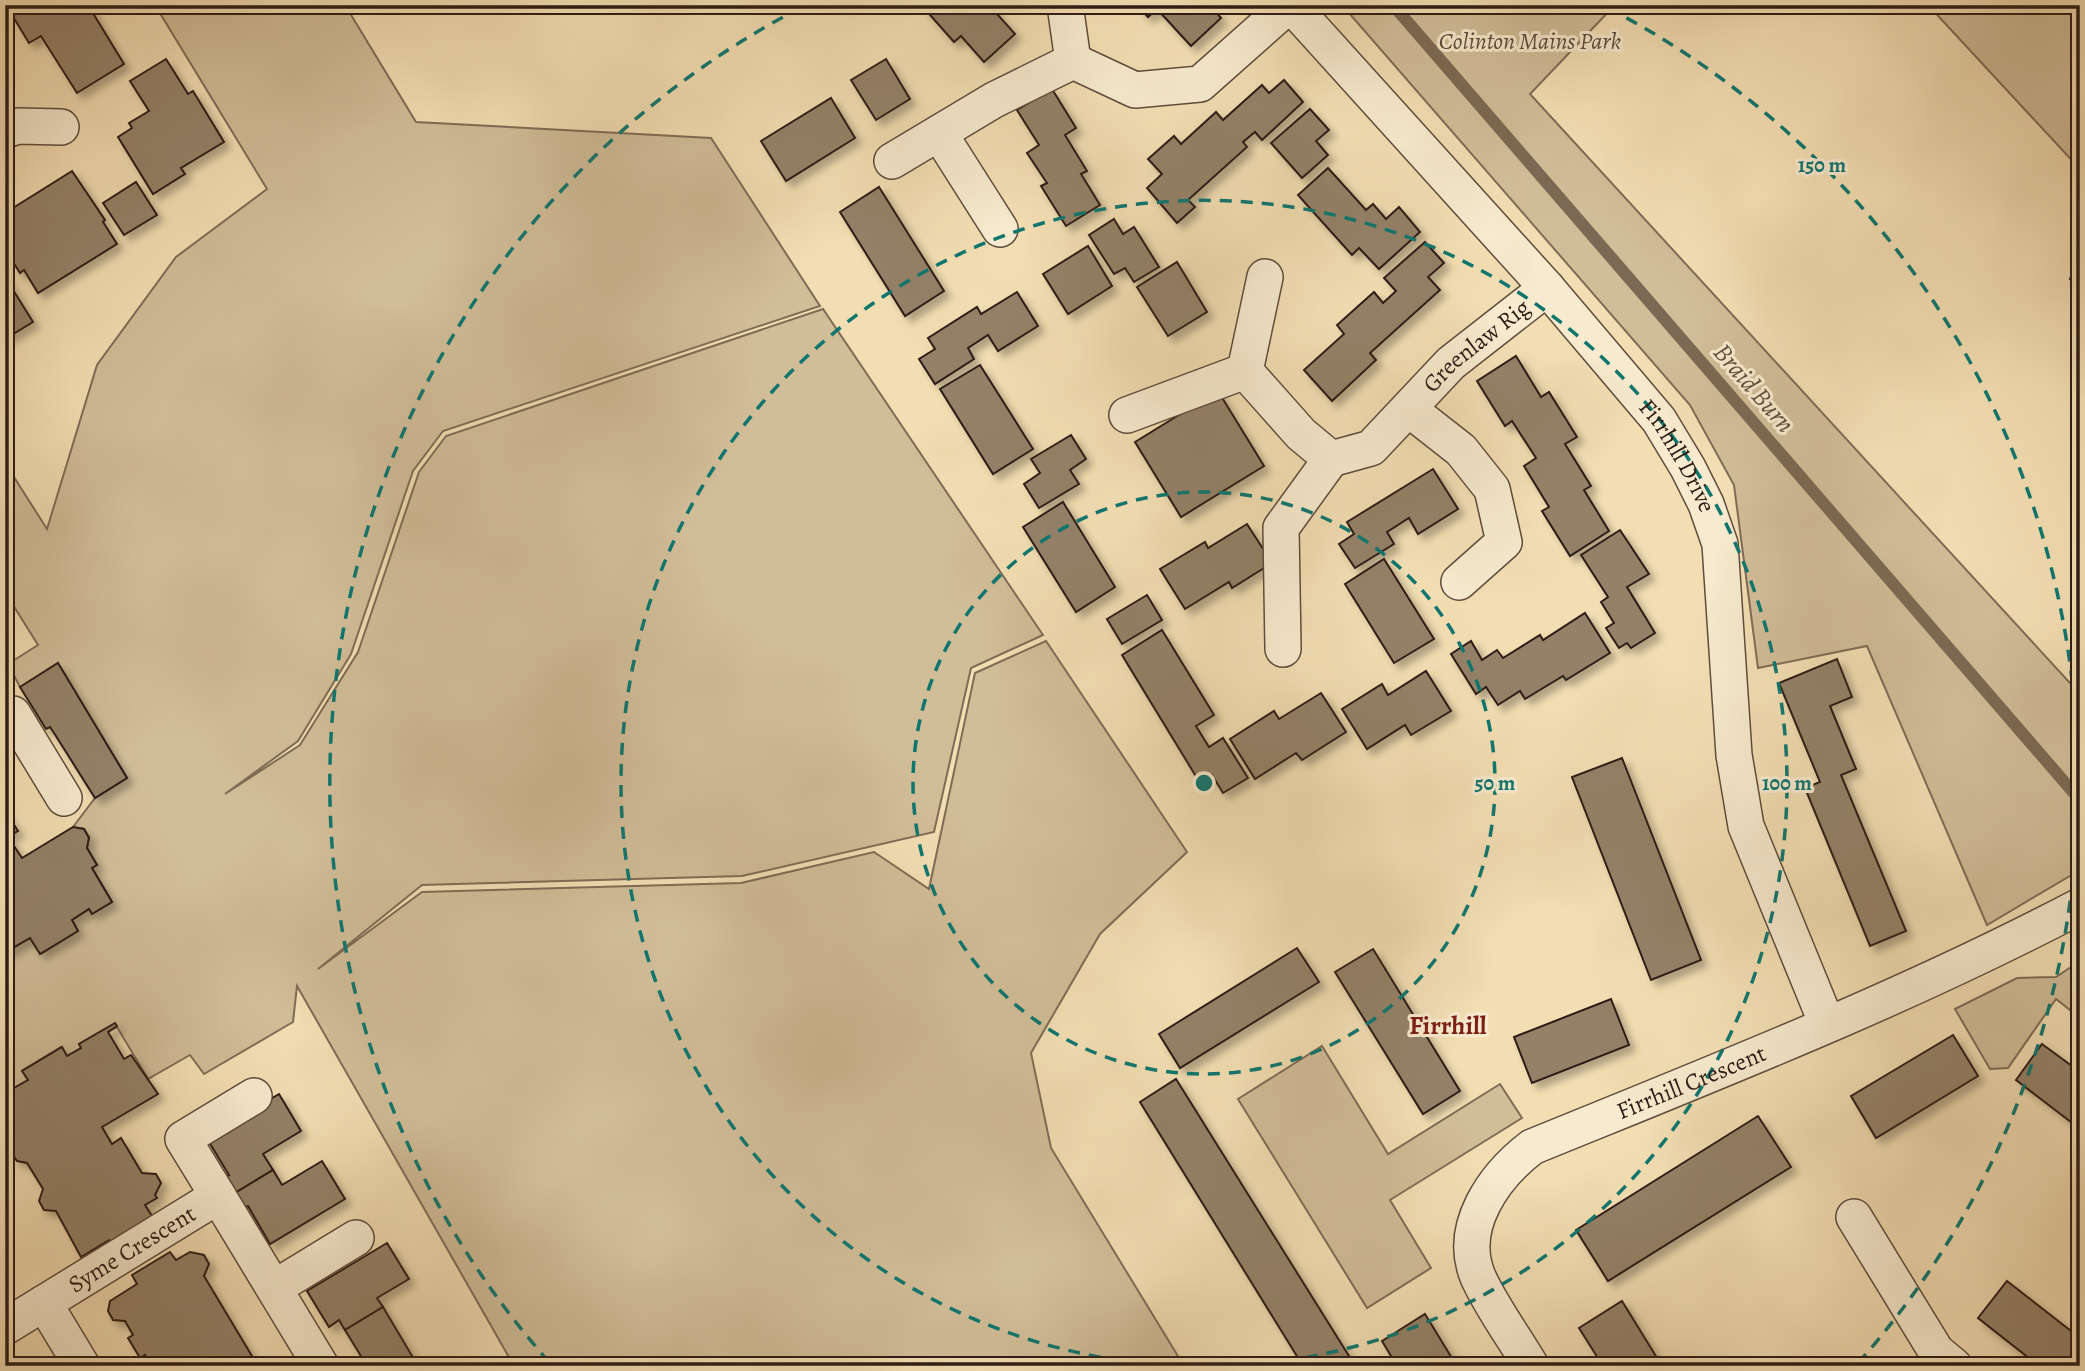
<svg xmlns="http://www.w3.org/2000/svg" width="2085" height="1371" viewBox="0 0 2085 1371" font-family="Alegreya,serif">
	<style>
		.green { fill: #d1bd98; stroke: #7f6c56; stroke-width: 2 }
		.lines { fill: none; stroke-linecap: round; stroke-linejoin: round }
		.stream { stroke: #7c6953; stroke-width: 12 }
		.building { fill: #948167; stroke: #2d1c15; stroke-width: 2; filter: url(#shadow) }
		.street-casing { stroke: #5e4c3c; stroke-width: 38 }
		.street { stroke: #f7eace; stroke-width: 35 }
		.ring { fill: none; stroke: #0f766e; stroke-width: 3.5; stroke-dasharray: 12 9 }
		.labels { text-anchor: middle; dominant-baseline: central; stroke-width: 6; stroke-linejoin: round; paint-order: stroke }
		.park-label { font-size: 24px; font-style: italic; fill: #5e4c3c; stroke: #f7eace }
		.street-label { font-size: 24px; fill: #2d1c15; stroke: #f7eace }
		.water-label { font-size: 26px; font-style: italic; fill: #614f3f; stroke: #f7eace }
		.neighbourhood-label { font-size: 26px; font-weight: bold; fill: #7a1f14; stroke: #f7eace }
		.centre { fill: #0f766e; stroke: #f7eace; stroke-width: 3.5 }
		.ring-label { font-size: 21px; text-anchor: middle; font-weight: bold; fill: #0f766e; stroke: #f7eace; stroke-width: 6; stroke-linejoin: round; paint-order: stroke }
	</style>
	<defs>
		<filter id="shadow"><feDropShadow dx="6" dy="6" stdDeviation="3.5" flood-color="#0004"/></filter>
	</defs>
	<rect width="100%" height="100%" fill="#f3deb3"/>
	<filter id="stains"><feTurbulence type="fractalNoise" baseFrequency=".00286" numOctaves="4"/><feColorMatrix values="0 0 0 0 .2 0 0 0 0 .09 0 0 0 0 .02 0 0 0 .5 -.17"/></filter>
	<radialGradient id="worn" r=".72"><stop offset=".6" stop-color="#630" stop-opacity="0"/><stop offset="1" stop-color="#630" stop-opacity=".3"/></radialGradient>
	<!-- green -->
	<g class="green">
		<path d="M 155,5 L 345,5 L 416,122 L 711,138 L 820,306 L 443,431 L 413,471 L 351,654 L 298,741 L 225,794 L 300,745 L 358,652 L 419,472 L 446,436 L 823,309 L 1043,635 L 971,668 L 934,832 L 742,876 L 422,885 L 318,969 L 422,892 L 741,883 L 874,852 L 929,889 L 975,673 L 1046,641 L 1187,852 L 1100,934 L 1031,1053 L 1051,1148 L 1184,1366 L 514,1366 L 297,986 L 293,1022 L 204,1074 L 190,1055 L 148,1079 L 117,1027 L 67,1056 L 61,1047 L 23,1070 L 28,1080 L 5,1093 L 6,952 L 30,938 L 41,954 L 78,931 L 72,920 L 89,909 L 92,914 L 112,902 L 92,868 L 97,865 L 87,848 L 89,837 L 84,829 L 73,827 L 95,798 L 127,778 L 58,663 L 20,687 L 8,664 L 38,645 L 13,605 L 5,610 L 5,463 L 47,529 L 97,365 L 176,257 L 267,189 Z"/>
		<path d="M 1342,5 L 1615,5 L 1530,94 L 2080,694 L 2080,870 L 1987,925 L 1867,646 L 1758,668 L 1734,485 L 1690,405 Z"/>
		<path d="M 1928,5 L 2080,5 L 2078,167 Z"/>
		<path d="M 2080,961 L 2080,1018 L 2056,999 L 2008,1068 L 1990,1069 L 1955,1009 L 2017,978 L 2056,977 Z"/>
		<path d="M 1322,1046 L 1388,1154 L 1500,1084 L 1522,1118 L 1390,1200 L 1431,1268 L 1367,1308 L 1238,1099 Z"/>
	</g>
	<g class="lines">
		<!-- stream -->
		<path class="stream" d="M 1393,5 L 2080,800"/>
	</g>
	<!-- building -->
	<g class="building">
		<path d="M 28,5 L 88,5 L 124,64 L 77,93 L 41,36 L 29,43 L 12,15 Z"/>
		<path d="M 925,5 L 989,5 L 1015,34 L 984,62 L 961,36 L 954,42 L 923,7 Z"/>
		<path d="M 1137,5 L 1210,5 L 1221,18 L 1191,46 L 1157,9 L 1148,17 Z"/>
		<path d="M 166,59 L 188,94 L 193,91 L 224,142 L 181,168 L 185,174 L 153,194 L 118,137 L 132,128 L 129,123 L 149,111 L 130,81 Z"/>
		<path d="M 886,59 L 910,99 L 876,120 L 851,80 Z"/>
		<path d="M 1284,80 L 1303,102 L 1262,140 L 1255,132 L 1243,142 L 1247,147 L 1188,200 L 1195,207 L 1177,223 L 1147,188 L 1162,174 L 1148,159 L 1174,136 L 1181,144 L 1216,112 L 1223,120 L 1262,85 L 1269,93 Z"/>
		<path d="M 1052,89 L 1076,128 L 1065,135 L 1087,171 L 1081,174 L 1100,205 L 1066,226 L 1041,186 L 1047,183 L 1027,153 L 1039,145 L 1017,110 Z"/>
		<path d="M 831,98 L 855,138 L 786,181 L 761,141 Z"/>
		<path d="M 1310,109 L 1329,130 L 1316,141 L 1328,155 L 1302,178 L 1271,143 Z"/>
		<path d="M 1328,168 L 1366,210 L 1373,204 L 1386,219 L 1399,207 L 1420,232 L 1379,269 L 1359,248 L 1352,255 L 1298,195 Z"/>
		<path d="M 72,171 L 105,220 L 103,222 L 117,244 L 38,293 L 24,270 L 20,273 L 5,249 L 5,213 Z"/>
		<path d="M 136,182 L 157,215 L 124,235 L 103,203 Z"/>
		<path d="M 879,187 L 944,291 L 905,316 L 840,212 Z"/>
		<path d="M 1114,219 L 1123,234 L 1134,227 L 1159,267 L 1134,282 L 1125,268 L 1114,274 L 1089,235 Z"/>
		<path d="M 1425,242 L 1444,263 L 1428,277 L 1440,290 L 1370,353 L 1376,360 L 1332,401 L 1304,370 L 1344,334 L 1337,325 L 1374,292 L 1383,303 L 1396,291 L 1384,278 Z"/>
		<path d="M 1088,246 L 1112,286 L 1068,314 L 1043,274 Z"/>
		<path d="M 2080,254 L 2080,283 L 2070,279 Z"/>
		<path d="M 1177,262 L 1207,312 L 1168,336 L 1137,287 Z"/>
		<path d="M 5,277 L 33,322 L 5,339 Z"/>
		<path d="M 1017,292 L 1038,326 L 998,351 L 988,335 L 968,348 L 974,359 L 935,384 L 919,359 L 935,349 L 928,338 L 977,307 L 981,314 Z"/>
		<path d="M 1516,356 L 1541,397 L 1549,392 L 1577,437 L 1565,444 L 1591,486 L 1584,490 L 1609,531 L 1570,556 L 1542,511 L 1549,507 L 1524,466 L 1536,458 L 1512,421 L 1505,426 L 1477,381 Z"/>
		<path d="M 980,365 L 1033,449 L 993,474 L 940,389 Z"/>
		<path d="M 1218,391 L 1264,466 L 1181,517 L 1135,442 Z"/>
		<path d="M 1071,435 L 1086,459 L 1070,470 L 1079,484 L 1039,508 L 1024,484 L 1040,473 L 1031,459 Z"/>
		<path d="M 1433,469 L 1458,509 L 1418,534 L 1409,518 L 1387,532 L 1394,544 L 1355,568 L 1339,544 L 1354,534 L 1347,522 Z"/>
		<path d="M 1063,502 L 1115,587 L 1076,612 L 1023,527 Z"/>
		<path d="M 1247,524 L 1272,563 L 1232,588 L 1229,582 L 1185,609 L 1160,569 L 1205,542 L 1208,548 Z"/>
		<path d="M 1620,530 L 1649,574 L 1627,587 L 1655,633 L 1631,648 L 1627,643 L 1619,648 L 1606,628 L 1614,623 L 1601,602 L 1608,597 L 1581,555 Z"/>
		<path d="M 1384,559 L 1434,639 L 1394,663 L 1345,584 Z"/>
		<path d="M 1147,595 L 1162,620 L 1122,644 L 1107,619 Z"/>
		<path d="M 1585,613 L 1610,653 L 1566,680 L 1563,676 L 1525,699 L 1520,691 L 1498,705 L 1486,687 L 1476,694 L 1451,654 L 1471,641 L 1482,660 L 1497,650 L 1503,658 L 1540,635 L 1543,640 Z"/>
		<path d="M 1162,630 L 1214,715 L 1196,726 L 1209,747 L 1223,738 L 1248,778 L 1223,793 L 1212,775 L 1200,783 L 1122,655 Z"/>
		<path d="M 1837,659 L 1852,697 L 1830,706 L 1856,769 L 1841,775 L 1906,931 L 1870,946 L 1805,788 L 1820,782 L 1779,683 Z"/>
		<path d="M 58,663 L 127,778 L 95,798 L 54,733 L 50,727 L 46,729 L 20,687 Z"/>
		<path d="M 1426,671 L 1451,711 L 1411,735 L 1405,725 L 1367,749 L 1342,709 L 1382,684 L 1388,695 Z"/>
		<path d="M 1321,693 L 1346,732 L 1302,760 L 1296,753 L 1255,779 L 1230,739 L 1274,711 L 1279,719 Z"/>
		<path d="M 1622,758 L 1701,960 L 1651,980 L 1572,777 Z"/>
		<path d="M 5,811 L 18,831 L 8,837 L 22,858 L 73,827 L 84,829 L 89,838 L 87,848 L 97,865 L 92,868 L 112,902 L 92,914 L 89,909 L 72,920 L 78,931 L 40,954 L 30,938 L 6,952 L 5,956 Z"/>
		<path d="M 1297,948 L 1319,982 L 1180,1068 L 1159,1034 Z"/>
		<path d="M 1373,949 L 1460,1091 L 1423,1114 L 1335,972 Z"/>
		<path d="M 1611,999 L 1629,1045 L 1532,1083 L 1514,1037 Z"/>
		<path d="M 115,1023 L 117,1026 L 108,1032 L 124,1059 L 131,1055 L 158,1094 L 102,1127 L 112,1144 L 121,1138 L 142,1173 L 156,1174 L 161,1183 L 155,1195 L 157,1198 L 145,1205 L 154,1219 L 112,1244 L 109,1240 L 81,1257 L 56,1211 L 44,1210 L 39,1201 L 43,1189 L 27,1163 L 17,1161 L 11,1152 L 14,1142 L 5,1126 L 5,1093 L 28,1080 L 22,1071 L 62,1047 L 67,1056 L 81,1048 L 79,1044 Z"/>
		<path d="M 1953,1035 L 1978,1076 L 1876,1138 L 1851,1096 Z"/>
		<path d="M 2042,1044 L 2080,1072 L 2080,1129 L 2016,1080 Z"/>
		<path d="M 1176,1079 L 1349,1356 L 1333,1366 L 1303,1366 L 1140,1102 Z"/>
		<path d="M 279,1094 L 301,1131 L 263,1154 L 273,1170 L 235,1193 L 225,1177 L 229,1175 L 206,1137 Z"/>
		<path d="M 1758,1116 L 1791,1167 L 1608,1281 L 1576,1230 Z"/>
		<path d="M 322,1161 L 345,1199 L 270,1244 L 248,1206 L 244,1208 L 235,1193 L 273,1170 L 282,1185 Z"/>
		<path d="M 387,1243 L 409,1279 L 377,1298 L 383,1307 L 345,1330 L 339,1320 L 329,1327 L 307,1291 Z"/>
		<path d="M 170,1252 L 176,1260 L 190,1252 L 204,1255 L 209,1264 L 204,1276 L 258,1366 L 151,1366 L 145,1355 L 140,1358 L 128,1338 L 133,1335 L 125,1321 L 113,1320 L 108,1311 L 110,1301 L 137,1284 L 132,1275 Z"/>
		<path d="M 2007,1281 L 2080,1338 L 2080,1366 L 2039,1366 L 1978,1318 Z"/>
		<path d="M 1622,1301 L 1662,1366 L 1603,1366 L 1579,1328 Z"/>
		<path d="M 383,1307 L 418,1366 L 367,1366 L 345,1330 Z"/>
		<path d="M 1425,1314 L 1450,1355 L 1457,1366 L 1397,1366 L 1382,1341 Z"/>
	</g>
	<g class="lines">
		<!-- street casing -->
		<g class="street-casing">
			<g id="street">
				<path d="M 1065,5 L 1073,61"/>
				<path id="s1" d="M 1291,5 L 1547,288 L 1659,420 L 1688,468 L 1706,504 L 1720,544 L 1734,755 L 1746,826 L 1827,1024"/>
				<path d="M 5,130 L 18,126 L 61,127"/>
				<path d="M 939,133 L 1000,229"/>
				<path d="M 892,161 L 994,100 L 1073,61 L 1135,90 L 1200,84 L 1289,5"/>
				<path d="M 1245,371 L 1265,277"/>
				<path d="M 1410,410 L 1461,450 L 1492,489 L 1504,542 L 1459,582"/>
				<path id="s2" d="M 1127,415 L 1245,371 L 1301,434 L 1331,459 L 1371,448 L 1451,363 L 1547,288"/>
				<path d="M 1283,649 L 1281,528 L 1331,459"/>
				<path d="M 13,714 L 64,798"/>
				<path d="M 218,1196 L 183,1139 L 254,1096"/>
				<path d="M 1854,1217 L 1936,1351 L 1954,1366"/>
				<path d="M 274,1288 L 356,1238"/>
				<path d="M 44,1303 L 82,1366"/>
				<path id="s3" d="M 5,1327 L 218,1196 L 321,1366"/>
				<path id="s4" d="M 1531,1366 C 1514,1337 1492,1308 1478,1277 C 1457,1227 1494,1176 1532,1147 C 1716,1072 1903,999 2080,906"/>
			</g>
		</g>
		<!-- street -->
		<use href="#street" class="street"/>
	</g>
	<!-- distance rings -->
	<g class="ring">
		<circle cx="1204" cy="783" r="291"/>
		<path d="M1184 1366A583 583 0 1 1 1224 1366"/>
		<path d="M549 1362A874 874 0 0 1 800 8M1608 8A874 874 0 0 1 1859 1362"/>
	</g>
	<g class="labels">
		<!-- park labels -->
		<g class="park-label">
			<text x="1530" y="41">Colinton Mains Park</text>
		</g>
		<!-- street labels -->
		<g class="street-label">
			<text stroke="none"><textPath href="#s2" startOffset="438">Greenlaw Rig</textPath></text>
			<text stroke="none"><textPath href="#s1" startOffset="595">Firrhill Drive</textPath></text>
			<text stroke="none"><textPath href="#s4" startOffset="427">Firrhill Crescent</textPath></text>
			<text stroke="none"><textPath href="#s3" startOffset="149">Syme Crescent</textPath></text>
		</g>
		<!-- water labels -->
		<g class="water-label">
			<text transform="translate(1754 388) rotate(49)">Braid Burn</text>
		</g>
		<!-- neighbourhood labels -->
		<g class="neighbourhood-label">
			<text x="1448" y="1025">Firrhill</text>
		</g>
	</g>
	<circle cx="1204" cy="783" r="10" class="centre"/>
	<g class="ring-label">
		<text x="1822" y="172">150 m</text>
		<text x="1495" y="790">50 m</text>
		<text x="1787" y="790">100 m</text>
	</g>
	<!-- margin -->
	<rect width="2085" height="1371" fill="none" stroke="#f3deb3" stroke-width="28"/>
	<rect x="7" y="7" width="2071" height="1357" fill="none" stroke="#2d1c15" stroke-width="3.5"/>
	<rect x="14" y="14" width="2057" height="1343" fill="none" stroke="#2d1c15" stroke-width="2"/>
	<rect width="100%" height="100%" filter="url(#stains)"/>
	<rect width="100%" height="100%" fill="url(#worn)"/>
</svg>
